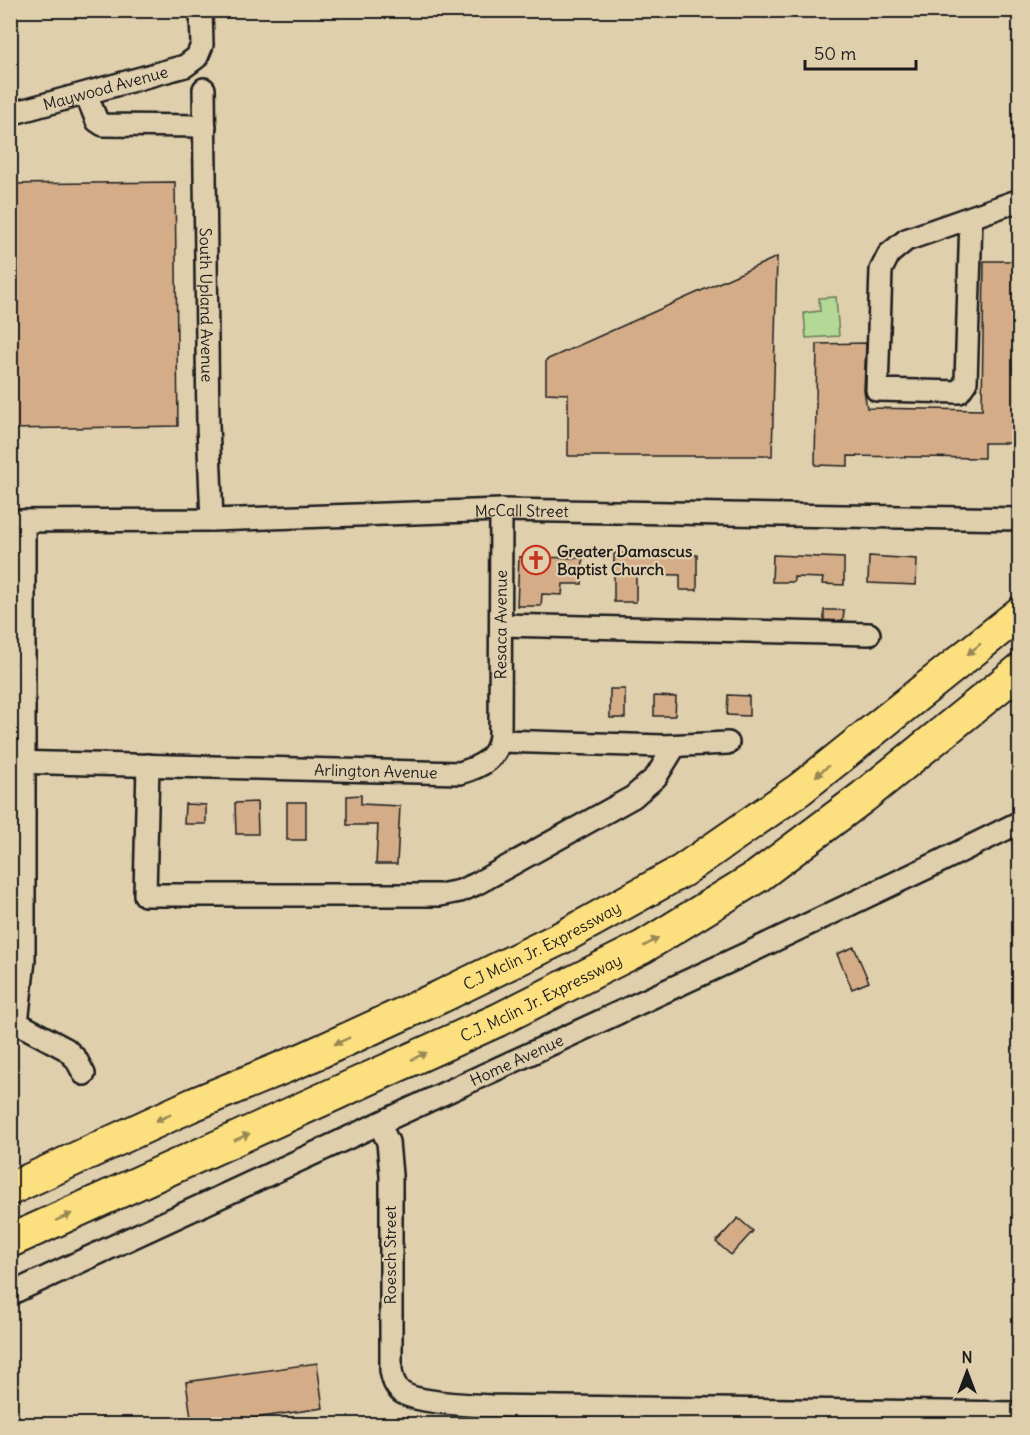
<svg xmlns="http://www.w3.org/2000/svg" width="1030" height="1435" viewBox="0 0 1030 1435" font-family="Delius,sans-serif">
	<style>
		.green { fill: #b2d995; stroke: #677a58; stroke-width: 1.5 }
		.building { fill: #d4ad88; stroke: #1c1c1c; stroke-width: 1.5 }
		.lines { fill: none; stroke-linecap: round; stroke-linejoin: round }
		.minor-casing { stroke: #1c1c1c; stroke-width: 26 }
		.highway-casing { stroke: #1c1c1c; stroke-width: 36 }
		.minor { stroke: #e0cfad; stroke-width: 21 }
		.highway { stroke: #fce080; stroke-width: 32 }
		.oneway { fill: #978853 }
		.labels { text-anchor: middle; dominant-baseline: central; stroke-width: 4.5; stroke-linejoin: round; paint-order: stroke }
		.street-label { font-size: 16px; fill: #1c1c1c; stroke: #e0cfad }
		.poi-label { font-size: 16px; font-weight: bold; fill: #1c1c1c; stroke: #e0cfad; text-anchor: start }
	</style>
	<rect width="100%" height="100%" fill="#e0cfad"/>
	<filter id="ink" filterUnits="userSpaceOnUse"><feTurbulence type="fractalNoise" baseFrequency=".0167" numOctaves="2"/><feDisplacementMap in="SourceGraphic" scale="12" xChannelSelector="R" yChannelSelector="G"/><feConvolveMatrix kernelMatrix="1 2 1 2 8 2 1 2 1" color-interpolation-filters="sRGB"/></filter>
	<g filter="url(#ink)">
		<!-- green -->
		<path class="green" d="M 836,297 L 839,336 L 806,338 L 804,313 L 820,311 L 819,298 Z"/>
		<!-- building -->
		<g class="building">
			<path d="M 175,182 L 178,426 L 10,429 L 10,184 Z"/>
			<path d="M 777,257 L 772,456 L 568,456 L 568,394 L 546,393 L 546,360 Z"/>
			<path d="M 984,261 L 1020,261 L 1020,430 L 1016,430 L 1015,443 L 984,443 L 984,458 L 848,456 L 848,466 L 815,465 L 817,344 L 866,343 L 864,390 L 867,408 L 982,410 Z"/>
			<path d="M 614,553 L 697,555 L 697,590 L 680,590 L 680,575 L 636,574 L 636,602 L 614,602 Z"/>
			<path d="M 773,555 L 844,558 L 844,585 L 822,584 L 823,578 L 794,577 L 794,582 L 772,582 Z"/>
			<path d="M 869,556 L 917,559 L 916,585 L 868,583 Z"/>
			<path d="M 519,557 L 583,558 L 582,584 L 563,584 L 562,595 L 542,594 L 541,606 L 517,606 Z"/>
			<path d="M 824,610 L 844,610 L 843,621 L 824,620 Z"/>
			<rect x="610" y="689" width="15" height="29"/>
			<path d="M 728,695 L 749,696 L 749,716 L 727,715 Z"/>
			<path d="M 654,696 L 676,697 L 675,716 L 654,716 Z"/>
			<path d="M 361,795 L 361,804 L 400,806 L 397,864 L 376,864 L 378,825 L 347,825 L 347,796 Z"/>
			<path d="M 257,802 L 258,834 L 236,834 L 235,803 Z"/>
			<rect x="287" y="802" width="19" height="38"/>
			<path d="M 185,804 L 206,805 L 206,824 L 184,824 Z"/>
			<path d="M 854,947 L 869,982 L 852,989 L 837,954 Z"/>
			<path d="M 738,1218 L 753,1231 L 731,1255 L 716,1242 Z"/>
			<path d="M 317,1363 L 323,1408 L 205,1425 L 192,1425 L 186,1382 Z"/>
		</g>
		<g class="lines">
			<!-- minor casing -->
			<g class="minor-casing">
				<g id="minor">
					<path id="s1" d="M 204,89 L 208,425 L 212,520"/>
					<path d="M 86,94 L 97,121 L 103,125 L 205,126"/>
					<path id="s2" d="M 10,114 L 185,66 L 197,57 L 202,45 L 201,10"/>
					<path d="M 971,218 L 966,382 L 959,392 L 877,390 L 881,270 L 889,254 L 906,240 L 1020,200"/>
					<path id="s3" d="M 10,521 L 212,520 L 501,510 L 1020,519"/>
					<path d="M 501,625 L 869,634"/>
					<path d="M 500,741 L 663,746 L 728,743"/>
					<path id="s4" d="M 10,762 L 460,773 C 480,767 498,759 500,736 L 501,510"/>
					<path d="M 148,765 L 145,895 L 440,895 L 460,891 L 476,884 L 633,797 L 656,777 L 675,746"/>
					<path d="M 10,1019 L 66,1049 L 76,1059 L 84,1074"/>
					<path d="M 17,1023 L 24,960 L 24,521"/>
					<path d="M 380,1125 L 388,1142 L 391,1175 L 391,1370 C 392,1378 394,1385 400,1391 C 413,1403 471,1405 491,1406 L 1020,1413"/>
					<path id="s5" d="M 10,1294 L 750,952 L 935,864 L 1020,822"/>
				</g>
			</g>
			<!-- highway casing -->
			<g class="highway-casing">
				<g id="highway">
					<path id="s6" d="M 10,1189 L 192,1105 L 306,1058 L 442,996 L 561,938 L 682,871 L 800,789 L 1020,613"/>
					<path id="s7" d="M 10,1241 L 498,1020 L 643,947 L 758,876 L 863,797 L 1020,670"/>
				</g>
			</g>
			<!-- minor -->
			<use href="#minor" class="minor"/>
			<!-- highway -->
			<use href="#highway" class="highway"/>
		</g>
		<!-- one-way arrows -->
		<defs><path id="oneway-solid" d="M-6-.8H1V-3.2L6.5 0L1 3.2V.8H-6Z" transform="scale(1.5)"/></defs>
		<g class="oneway">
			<use href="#oneway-solid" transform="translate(974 649) rotate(141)"/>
			<use href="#oneway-solid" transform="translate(822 771) rotate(141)"/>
			<use href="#oneway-solid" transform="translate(651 942) rotate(-31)"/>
			<use href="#oneway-solid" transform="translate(342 1041) rotate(156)"/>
			<use href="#oneway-solid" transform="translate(419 1056) rotate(-25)"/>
			<use href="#oneway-solid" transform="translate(163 1118) rotate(156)"/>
			<use href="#oneway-solid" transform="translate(242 1137) rotate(-24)"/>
			<use href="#oneway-solid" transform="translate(64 1217) rotate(-24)"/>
		</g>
	</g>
	<!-- icons -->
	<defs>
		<g id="church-ring" transform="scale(1.5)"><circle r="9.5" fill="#e0cfad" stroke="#c8321e" stroke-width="1.5"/><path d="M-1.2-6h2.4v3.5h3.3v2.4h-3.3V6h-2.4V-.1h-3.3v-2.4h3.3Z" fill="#c8321e"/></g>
	</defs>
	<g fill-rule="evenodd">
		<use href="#church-ring" x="536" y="560"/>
	</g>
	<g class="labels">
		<!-- street labels -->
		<g class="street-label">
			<text stroke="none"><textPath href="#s2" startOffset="99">Maywood Avenue</textPath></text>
			<text stroke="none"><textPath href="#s1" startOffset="216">South Upland Avenue</textPath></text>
			<text stroke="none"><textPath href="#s3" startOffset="512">McCall Street</textPath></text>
			<text stroke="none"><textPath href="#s4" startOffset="620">Resaca Avenue</textPath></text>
			<text stroke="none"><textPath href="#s4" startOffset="366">Arlington Avenue</textPath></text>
			<text stroke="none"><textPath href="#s6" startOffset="585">C.J Mclin Jr. Expressway</textPath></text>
			<text stroke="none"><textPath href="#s7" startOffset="584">C.J. Mclin Jr. Expressway</textPath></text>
			<text stroke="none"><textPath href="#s5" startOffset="558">Home Avenue</textPath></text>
			<text transform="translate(390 1255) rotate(-90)">Roesch Street</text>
		</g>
		<!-- poi labels -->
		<g class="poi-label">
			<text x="557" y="551">Greater Damascus<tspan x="557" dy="18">Baptist Church</tspan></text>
		</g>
	</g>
	<!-- margin -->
	<rect width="1030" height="1435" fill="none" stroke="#e0cfad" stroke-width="36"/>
	<rect x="18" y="18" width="994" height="1399" fill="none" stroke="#1c1c1c" stroke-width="2" filter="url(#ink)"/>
	<!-- north arrow -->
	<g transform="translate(967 1372)" stroke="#e0cfad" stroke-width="4.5" paint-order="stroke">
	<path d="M0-4.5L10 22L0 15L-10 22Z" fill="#1c1c1c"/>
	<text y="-9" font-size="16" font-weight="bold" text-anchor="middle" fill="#1c1c1c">N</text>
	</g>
	<!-- scale -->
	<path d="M805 60v9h111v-9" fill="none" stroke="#1c1c1c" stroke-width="3"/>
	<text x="814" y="60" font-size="18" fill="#1c1c1c" stroke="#e0cfad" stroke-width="4.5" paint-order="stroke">50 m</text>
</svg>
